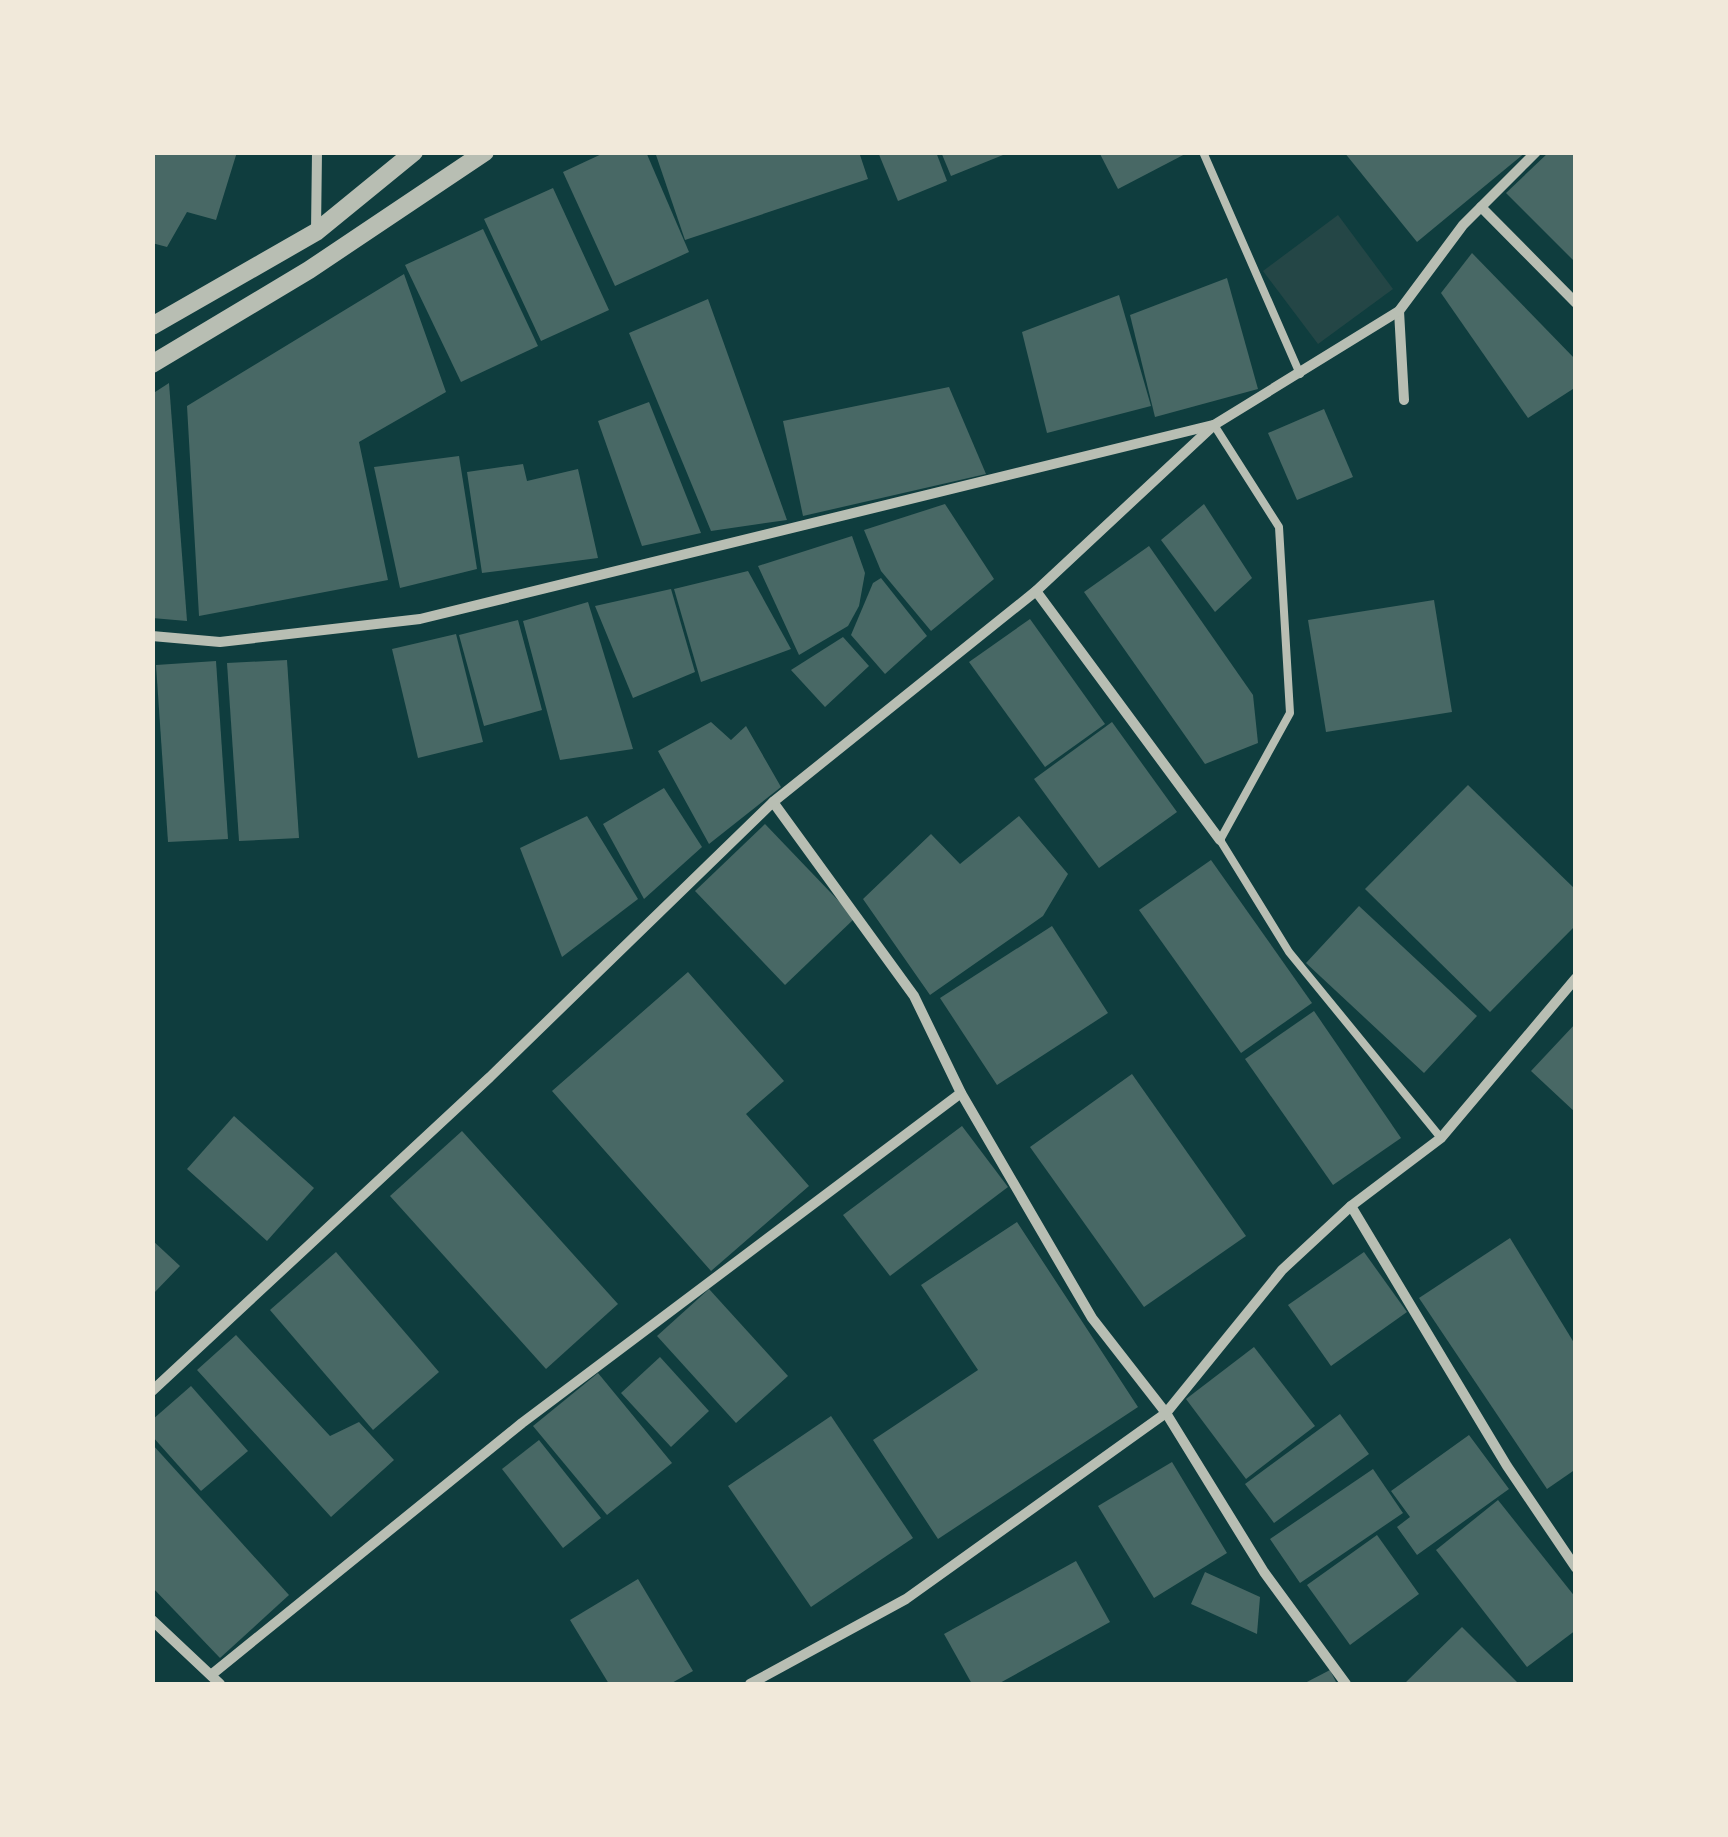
<svg xmlns="http://www.w3.org/2000/svg" width="1728" height="1837" viewBox="0 0 1728 1837" font-family="'Space Grotesk',sans-serif">
	<style>
		.green { fill: #244646 }
		.building { fill: #486865 }
		.lines { fill: none; stroke-linecap: round; stroke-linejoin: round }
		.service { stroke: #b8beb3; stroke-width: 8 }
		.minor { stroke: #b8beb3; stroke-width: 10 }
		.tertiary { stroke: #b8beb3; stroke-width: 18 }
	</style>
	<rect width="100%" height="100%" fill="#0f3d3e"/>
	<!-- green -->
	<path class="green" d="M 1338,215 L 1393,289 L 1318,344 L 1263,271 Z"/>
	<!-- building -->
	<g class="building">
		<path d="M 152,152 L 237,152 L 216,220 L 187,212 L 167,247 L 152,243 Z"/>
		<path d="M 606,152 L 646,152 L 689,252 L 615,286 L 563,172 Z"/>
		<path d="M 655,152 L 859,152 L 868,179 L 685,240 Z"/>
		<path d="M 878,152 L 936,152 L 947,181 L 898,201 Z"/>
		<path d="M 941,152 L 1008,152 L 1008,153 L 951,176 Z"/>
		<path d="M 1099,152 L 1189,152 L 1118,189 Z"/>
		<path d="M 1344,152 L 1526,152 L 1417,242 Z"/>
		<path d="M 1549,152 L 1576,152 L 1576,263 L 1506,193 Z"/>
		<path d="M 553,188 L 609,310 L 541,341 L 484,219 Z"/>
		<path d="M 483,229 L 538,346 L 461,382 L 405,265 Z"/>
		<path d="M 1472,253 L 1576,360 L 1576,387 L 1528,418 L 1441,293 Z"/>
		<path d="M 404,274 L 446,392 L 359,442 L 388,580 L 199,616 L 187,406 Z"/>
		<path d="M 1227,278 L 1258,389 L 1155,417 L 1130,315 Z"/>
		<path d="M 1119,295 L 1151,406 L 1047,433 L 1022,332 Z"/>
		<path d="M 708,299 L 787,520 L 711,531 L 629,333 Z"/>
		<path d="M 169,383 L 187,621 L 152,618 L 152,394 Z"/>
		<path d="M 949,387 L 986,474 L 803,516 L 783,421 Z"/>
		<path d="M 649,402 L 701,533 L 642,546 L 598,421 Z"/>
		<path d="M 1324,409 L 1353,477 L 1297,500 L 1268,433 Z"/>
		<path d="M 459,456 L 477,569 L 400,588 L 374,467 Z"/>
		<path d="M 523,464 L 527,481 L 578,469 L 598,558 L 482,573 L 467,472 Z"/>
		<path d="M 945,504 L 994,579 L 931,631 L 881,571 L 864,530 Z"/>
		<path d="M 1204,504 L 1252,578 L 1215,612 L 1161,540 Z"/>
		<path d="M 852,536 L 865,573 L 859,606 L 848,626 L 799,655 L 758,566 Z"/>
		<path d="M 1149,546 L 1253,695 L 1258,743 L 1205,764 L 1084,592 Z"/>
		<path d="M 748,571 L 791,649 L 701,682 L 674,589 Z"/>
		<path d="M 881,578 L 927,636 L 885,674 L 851,635 L 873,583 Z"/>
		<path d="M 671,589 L 695,672 L 633,698 L 595,606 Z"/>
		<path d="M 1434,600 L 1452,712 L 1326,732 L 1308,620 Z"/>
		<path d="M 588,602 L 633,749 L 560,760 L 523,621 Z"/>
		<path d="M 1030,619 L 1105,724 L 1045,767 L 969,662 Z"/>
		<path d="M 518,620 L 542,710 L 484,726 L 459,635 Z"/>
		<path d="M 456,634 L 483,742 L 418,758 L 392,649 Z"/>
		<path d="M 843,637 L 869,666 L 825,707 L 791,670 Z"/>
		<path d="M 287,660 L 299,838 L 239,841 L 227,663 Z"/>
		<path d="M 216,661 L 228,839 L 168,842 L 156,665 Z"/>
		<path d="M 711,722 L 731,740 L 746,726 L 781,787 L 709,844 L 658,751 Z"/>
		<path d="M 1112,722 L 1177,812 L 1099,868 L 1034,779 Z"/>
		<path d="M 1468,785 L 1576,890 L 1576,925 L 1490,1012 L 1365,889 Z"/>
		<path d="M 664,788 L 702,847 L 644,899 L 603,824 Z"/>
		<path d="M 587,816 L 638,899 L 562,957 L 520,848 Z"/>
		<path d="M 1019,816 L 1068,874 L 1043,916 L 930,995 L 863,899 L 931,834 L 960,864 Z"/>
		<path d="M 765,824 L 855,918 L 785,985 L 695,891 Z"/>
		<path d="M 1211,860 L 1312,1003 L 1241,1053 L 1139,910 Z"/>
		<path d="M 1359,906 L 1477,1016 L 1424,1073 L 1306,963 Z"/>
		<path d="M 1052,926 L 1108,1013 L 997,1085 L 940,998 Z"/>
		<path d="M 688,972 L 784,1081 L 746,1114 L 809,1186 L 711,1271 L 552,1091 Z"/>
		<path d="M 1314,1011 L 1401,1138 L 1333,1185 L 1245,1059 Z"/>
		<path d="M 1576,1023 L 1576,1113 L 1531,1071 Z"/>
		<path d="M 1132,1074 L 1246,1236 L 1144,1307 L 1030,1147 Z"/>
		<path d="M 234,1116 L 314,1188 L 267,1241 L 187,1169 Z"/>
		<path d="M 962,1126 L 1008,1187 L 890,1276 L 843,1215 Z"/>
		<path d="M 462,1131 L 618,1304 L 546,1369 L 390,1196 Z"/>
		<path d="M 1017,1222 L 1138,1407 L 938,1539 L 873,1440 L 978,1370 L 921,1285 Z"/>
		<path d="M 1510,1238 L 1576,1346 L 1576,1469 L 1547,1489 L 1419,1298 Z"/>
		<path d="M 152,1240 L 180,1266 L 152,1295 Z"/>
		<path d="M 336,1252 L 439,1372 L 373,1430 L 270,1310 Z"/>
		<path d="M 1364,1252 L 1407,1312 L 1331,1366 L 1288,1305 Z"/>
		<path d="M 709,1289 L 788,1376 L 736,1423 L 657,1336 Z"/>
		<path d="M 236,1335 L 330,1436 L 359,1422 L 394,1460 L 331,1517 L 197,1370 Z"/>
		<path d="M 1254,1347 L 1315,1426 L 1246,1479 L 1186,1399 Z"/>
		<path d="M 660,1357 L 709,1411 L 671,1447 L 621,1393 Z"/>
		<path d="M 598,1373 L 672,1463 L 607,1515 L 533,1426 Z"/>
		<path d="M 191,1386 L 248,1451 L 201,1491 L 152,1436 L 152,1420 Z"/>
		<path d="M 1340,1414 L 1369,1454 L 1274,1523 L 1245,1484 Z"/>
		<path d="M 831,1416 L 913,1538 L 811,1607 L 728,1486 Z"/>
		<path d="M 1469,1435 L 1509,1489 L 1417,1555 L 1397,1527 L 1410,1517 L 1391,1491 Z"/>
		<path d="M 539,1440 L 601,1518 L 563,1548 L 502,1469 Z"/>
		<path d="M 152,1444 L 289,1595 L 220,1658 L 152,1587 Z"/>
		<path d="M 1172,1462 L 1227,1553 L 1154,1598 L 1098,1506 Z"/>
		<path d="M 1373,1469 L 1403,1513 L 1300,1583 L 1270,1539 Z"/>
		<path d="M 1498,1500 L 1576,1598 L 1576,1630 L 1527,1667 L 1436,1550 Z"/>
		<path d="M 1377,1535 L 1419,1594 L 1350,1645 L 1307,1585 Z"/>
		<path d="M 1076,1561 L 1110,1622 L 998,1684 L 972,1684 L 944,1634 Z"/>
		<path d="M 1205,1572 L 1260,1597 L 1257,1634 L 1191,1604 Z"/>
		<path d="M 638,1579 L 693,1671 L 670,1684 L 609,1684 L 570,1620 Z"/>
		<path d="M 1462,1627 L 1519,1684 L 1404,1684 Z"/>
		<path d="M 1330,1670 L 1337,1684 L 1303,1684 Z"/>
	</g>
	<g class="lines">
		<!-- service -->
		<g class="service">
			<path d="M 1203,152 L 1300,374"/>
			<path d="M 1214,425 L 1279,527 L 1290,713 L 1220,840 L 1289,952 L 1441,1138"/>
		</g>
		<!-- minor -->
		<g class="minor">
			<path d="M 1481,207 L 1576,303"/>
			<path d="M 316,231 L 317,152"/>
			<path d="M 1399,311 L 1404,400"/>
			<path d="M 1036,591 L 1220,840"/>
			<path d="M 152,636 L 220,642 L 420,619 L 1213,425"/>
			<path d="M 773,802 L 914,996 L 961,1093 L 1092,1318 L 1166,1413 L 1264,1572 L 1346,1684"/>
			<path d="M 1351,1206 L 1507,1466 L 1576,1568"/>
			<path d="M 152,1391 L 490,1077 L 773,802 L 1036,591 L 1214,425 L 1399,311 L 1463,225 L 1536,152"/>
			<path d="M 152,1620 L 220,1684"/>
			<path d="M 211,1675 L 522,1423 L 961,1093"/>
			<path d="M 750,1684 L 906,1599 L 1166,1413 L 1282,1270 L 1351,1206 L 1441,1138 L 1576,978"/>
		</g>
		<!-- tertiary -->
		<g class="tertiary">
			<path d="M 152,326 L 316,232 L 414,152"/>
			<path d="M 152,364 L 309,270 L 485,152"/>
		</g>
	</g>
	<!-- border -->
	<rect width="1728" height="1837" fill="none" stroke="#f1e9da" stroke-width="310"/>
</svg>
